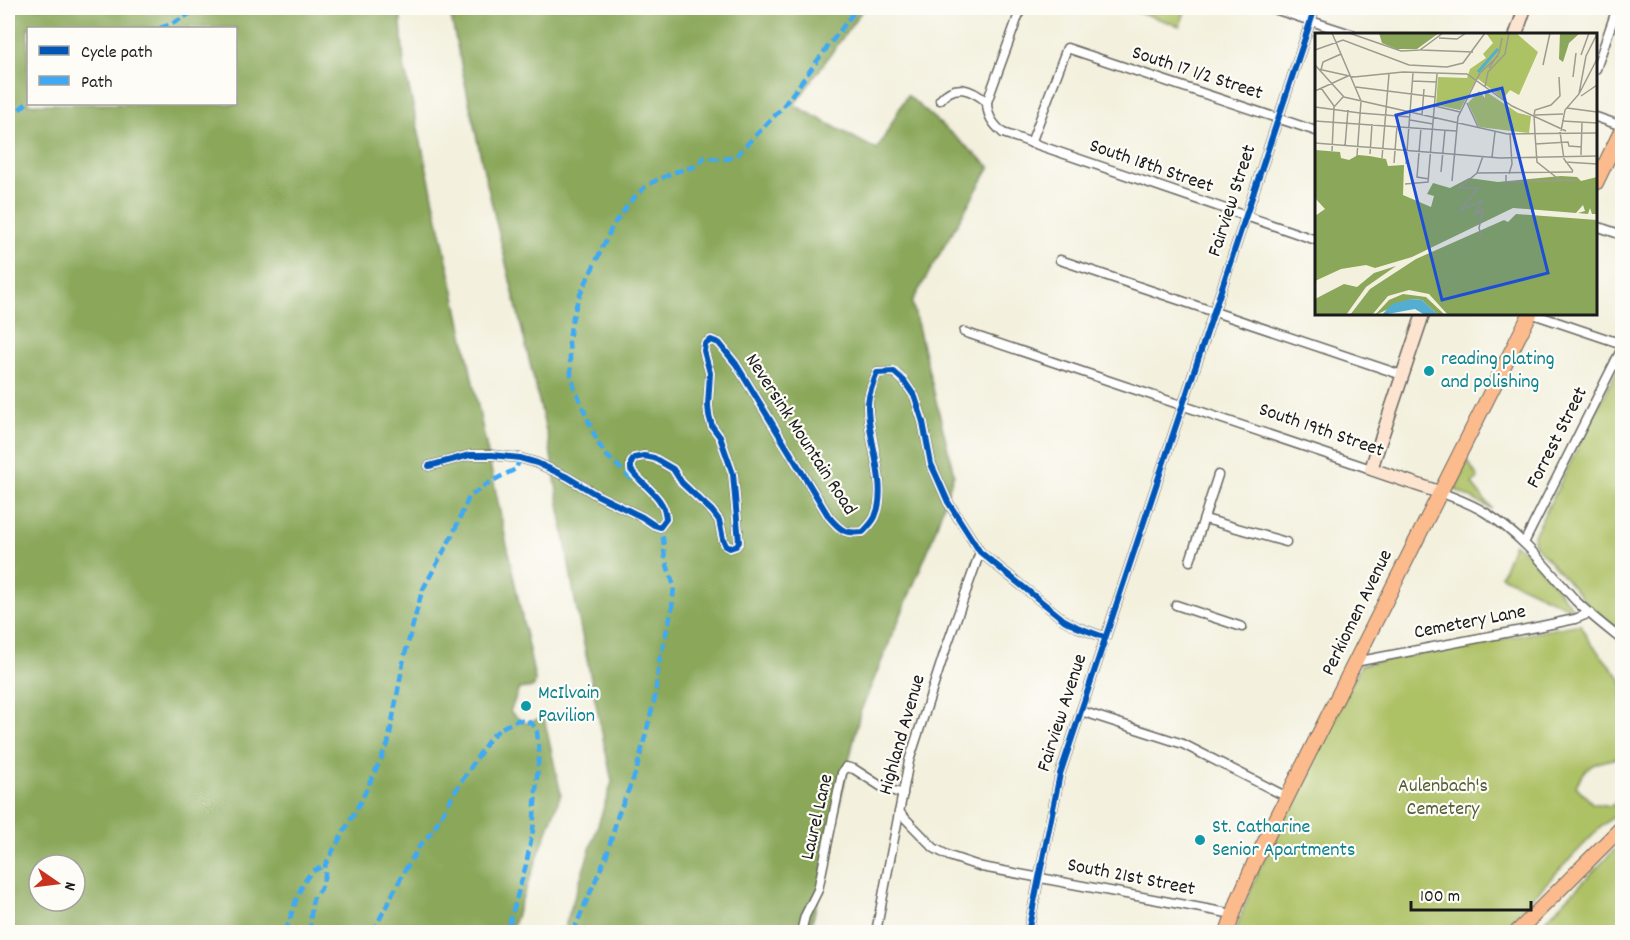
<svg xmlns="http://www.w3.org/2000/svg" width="1630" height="940" viewBox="0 0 1630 940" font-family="Dekko,sans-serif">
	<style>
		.green { fill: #adc165; stroke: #646e40; stroke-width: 1.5 }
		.forest { fill: #8aa75a; stroke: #53623b; stroke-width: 1.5; fill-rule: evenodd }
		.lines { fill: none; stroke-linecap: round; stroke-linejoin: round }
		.street-casing { stroke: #676660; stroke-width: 11 }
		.secondary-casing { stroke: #676660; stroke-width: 15 }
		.primary-casing { stroke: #676660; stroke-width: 16 }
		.street { stroke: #fff; stroke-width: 8 }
		.secondary { stroke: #fde4d1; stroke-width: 12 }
		.primary { stroke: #fbbb8d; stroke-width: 14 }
		.quiet { stroke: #3fa9f5; stroke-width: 4.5; stroke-dasharray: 9 4.5; stroke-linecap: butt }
		.cycleway-casing { stroke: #fdfcf7; stroke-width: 10 }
		.cycleway { stroke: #0057b8; stroke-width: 6 }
		.culture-dot { fill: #0f9aa8; stroke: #fdfcf7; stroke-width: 2 }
		.labels { text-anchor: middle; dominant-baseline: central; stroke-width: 4.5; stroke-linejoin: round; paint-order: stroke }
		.street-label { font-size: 20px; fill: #1c1c1c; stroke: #fdfcf7 }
		.culture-label { font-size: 20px; fill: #0d838f; stroke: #fdfcf7; text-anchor: start }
		.park-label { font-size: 20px; fill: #565e39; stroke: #fdfcf7 }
		.inset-river { fill: none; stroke: #54aed2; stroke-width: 3 }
		.inset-road { fill: none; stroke: #9d9b90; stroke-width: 1.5 }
		.view { fill: #1d4ed8; fill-opacity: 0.15; stroke: #1d4ed8; stroke-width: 3 }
		.inset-edge { fill: none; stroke: #1c1c1c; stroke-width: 3 }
	</style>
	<rect width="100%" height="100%" fill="#fdfcf7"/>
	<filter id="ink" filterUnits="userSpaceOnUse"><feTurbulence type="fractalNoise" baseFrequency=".0167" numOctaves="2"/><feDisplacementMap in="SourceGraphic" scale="12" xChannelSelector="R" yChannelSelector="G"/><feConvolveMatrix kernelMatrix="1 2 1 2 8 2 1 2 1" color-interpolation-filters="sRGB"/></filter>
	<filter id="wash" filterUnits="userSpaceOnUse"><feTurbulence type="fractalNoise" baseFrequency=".008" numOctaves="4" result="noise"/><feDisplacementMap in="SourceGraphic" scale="24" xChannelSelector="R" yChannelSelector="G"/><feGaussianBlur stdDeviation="1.35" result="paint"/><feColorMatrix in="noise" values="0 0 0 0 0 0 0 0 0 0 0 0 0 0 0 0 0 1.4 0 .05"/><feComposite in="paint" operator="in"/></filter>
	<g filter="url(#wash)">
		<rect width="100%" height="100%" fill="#f3f0dd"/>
		<!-- green -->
		<g class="green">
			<path d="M 1126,8 L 1186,8 L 1180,26 Z"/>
			<path d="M 1622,360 L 1622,632 L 1589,605 L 1534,544 L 1533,540 L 1534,535 Z"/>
			<path d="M 1468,461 L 1478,478 L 1472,484 L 1492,509 L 1454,489 Z"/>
			<path d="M 1514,544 L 1529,554 L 1575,611 L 1501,576 Z"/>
			<path d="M 1580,624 L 1589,641 L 1622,680 L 1622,757 C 1597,763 1589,760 1576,786 L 1592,803 L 1611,806 L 1622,798 L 1622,810 L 1603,825 L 1499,932 L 1236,932 L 1239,921 L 1259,869 L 1361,665 Z"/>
			<path d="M 1622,842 L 1622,932 L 1542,932 L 1538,928 Z"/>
		</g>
		<!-- forest -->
		<g class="forest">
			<path d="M 8,8 L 400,8 L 404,65 L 455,296 L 535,679 L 534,687 L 519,689 L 510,712 L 525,723 L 544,718 L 561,794 L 521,902 L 511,932 L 8,932 ZM 28,28 L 236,28 L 236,104 L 28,104 ZM 39,865 L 75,865 L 75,901 L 39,901 Z"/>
			<path d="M 449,8 L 864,8 L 794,105 L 877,150 L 907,95 L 990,167 L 912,302 L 954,474 L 931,543 L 860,713 L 810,932 L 563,932 L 612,782 L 575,601 L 549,443 L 483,167 Z"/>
		</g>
	</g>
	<g filter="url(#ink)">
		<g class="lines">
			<!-- street casing -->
			<g class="street-casing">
				<g id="street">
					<path d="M 1021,8 L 987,102 C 987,116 993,124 1003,133 L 1316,240"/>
					<path d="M 1271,8 L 1351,34"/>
					<path d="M 1596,69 L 1617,8"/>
					<path d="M 940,100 C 955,82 971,89 987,102"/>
					<path d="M 1596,117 L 1622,126"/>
					<path d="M 1031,143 L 1067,48 L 1316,131"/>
					<path d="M 1596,226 L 1622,235"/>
					<path d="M 1060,260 L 1402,375"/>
					<path d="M 1533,314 L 1622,344"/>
					<path d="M 964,332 L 1371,469"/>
					<path d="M 429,466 L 470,455 L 492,455 L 520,458 L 537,463 L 567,477 L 597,495 L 642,517 L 654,525 L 660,527 L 666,519 C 665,497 643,486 631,470 L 631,463 L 634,458 L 644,456 L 654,458 L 673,469 L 682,483 L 712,511 L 719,520 L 723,539 L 726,546 L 730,548 L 736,546 L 739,542 L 733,474 L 720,437 L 712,426 L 709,415 L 708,405 L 710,373 L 704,351 L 705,344 L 711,340 L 719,343 L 736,364 L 829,517 C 841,531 845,534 863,532 C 868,527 872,523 875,517 C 889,486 867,438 868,405 C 868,394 873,384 877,373 L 894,372 L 904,381 L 915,397 L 923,422 L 931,464 L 937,477 L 948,502 L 980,552 L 1064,620 L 1077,627 L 1104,637"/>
					<path d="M 1439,492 C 1456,498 1472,504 1486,513 C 1523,536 1548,570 1576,601 C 1590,615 1607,628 1622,640"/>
					<path d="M 1205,519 L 1286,542"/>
					<path d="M 1524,543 L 1622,348"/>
					<path d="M 1190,561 L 1218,475"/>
					<path d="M 1176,605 L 1242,627"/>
					<path d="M 1355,662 L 1537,627 L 1575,619 L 1590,613"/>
					<path d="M 1081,711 L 1183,744 L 1287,797"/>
					<path d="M 899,812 L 934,848 L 949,856 L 982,867 L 1233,914"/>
					<path d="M 801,932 L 805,916 L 818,890 L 842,773 L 846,767 L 854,769 L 882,787 L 903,794"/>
					<path d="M 876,932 L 909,761 L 945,651 L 980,552"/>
					<path d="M 1028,932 L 1060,774 L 1315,8"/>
				</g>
			</g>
			<!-- secondary casing -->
			<g class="secondary-casing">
				<g id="secondary">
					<path d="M 1516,34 L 1525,8"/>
					<path d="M 1423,314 L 1371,469 L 1439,492"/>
				</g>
			</g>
			<!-- primary casing -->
			<g class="primary-casing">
				<g id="primary">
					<path d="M 1596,183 L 1622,129"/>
					<path d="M 1227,932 L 1239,898 L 1255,861 L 1530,314"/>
					<path d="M 1517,932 L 1622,827"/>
				</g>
			</g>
			<!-- street -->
			<use href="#street" class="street"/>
			<!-- secondary -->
			<use href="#secondary" class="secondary"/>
			<!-- primary -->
			<use href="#primary" class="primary"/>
			<!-- quiet -->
			<g class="quiet">
				<path d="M 160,28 L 172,24 L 200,8"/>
				<path d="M 8,116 L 15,113 L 28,102"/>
				<path d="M 632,479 L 606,455 L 598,443 L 574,387 L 571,375 L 569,343 L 571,324 L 578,299 L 613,225 L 632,200 L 645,187 L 655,181 L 675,172 L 696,166 L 705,157 C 716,159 727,161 737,155 L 781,109 L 857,8"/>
				<path d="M 285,932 C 293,914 296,892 309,875 C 312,870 320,868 325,865"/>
				<path d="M 309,932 C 312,922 310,905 314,897 C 315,894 318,892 320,889 C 323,882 327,872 325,865 L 362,799 L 388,744 L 404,658 L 422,591 L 453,534 L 469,497 L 490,482 L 516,469 L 520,458"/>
				<path d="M 373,932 L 405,870 L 421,844 L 432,832 L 454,793 L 490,738 L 501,728 L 518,720 L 529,722 L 533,725 L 537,732 L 539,751 L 533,830 L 526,865 L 507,932"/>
				<path d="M 573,932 L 607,854 L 618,815 L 636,772 L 655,697 L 659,662 L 672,609 L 674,586 L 665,559 L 663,538 L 659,527"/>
			</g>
			<!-- cycleway casing -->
			<g class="cycleway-casing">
				<g id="cycleway">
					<path d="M 429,466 L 470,455 L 492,455 L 520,458 L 537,463 L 567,477 L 597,495 L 642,517 L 654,525 L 660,527 L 666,519 C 665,497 643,486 631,470 L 631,463 L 634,458 L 644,456 L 654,458 L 673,469 L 682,483 L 712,511 L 719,520 L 723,539 L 726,546 L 730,548 L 736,546 L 739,542 L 733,474 L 720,437 L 712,426 L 709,415 L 708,405 L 710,373 L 704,351 L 705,344 L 711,340 L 719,343 L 736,364 L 829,517 C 841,531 845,534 863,532 C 868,527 872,523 875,517 C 889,486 867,438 868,405 C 868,394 873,384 877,373 L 894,372 L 904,381 L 915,397 L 923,422 L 931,464 L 937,477 L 948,502 L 980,552 L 1064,620 L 1077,627 L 1104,637"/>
					<path d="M 1028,932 L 1060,774 L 1315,8"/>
				</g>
			</g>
			<!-- cycleway -->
			<use href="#cycleway" class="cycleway"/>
		</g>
	</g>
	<!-- markers -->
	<g class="culture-dot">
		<circle cx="1429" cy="371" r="6"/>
		<circle cx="526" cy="706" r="6"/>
		<circle cx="1200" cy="840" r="6"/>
	</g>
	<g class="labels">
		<!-- street labels -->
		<g class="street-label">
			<text transform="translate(1197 74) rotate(18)">South 17 1/2 Street</text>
			<text transform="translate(1151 167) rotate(19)">South 18th Street</text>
			<text transform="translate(1233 201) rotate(-72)">Fairview Street</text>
			<text transform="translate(1321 431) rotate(19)">South 19th Street</text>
			<text transform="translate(800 435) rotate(57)">Neversink Mountain Road</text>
			<text transform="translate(1558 438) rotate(-63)">Forrest Street</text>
			<text transform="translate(1358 613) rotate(-64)">Perkiomen Avenue</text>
			<text transform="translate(1470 623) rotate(-11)">Cemetery Lane</text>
			<text transform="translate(1063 713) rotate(-72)">Fairview Avenue</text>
			<text transform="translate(903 735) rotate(-74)">Highland Avenue</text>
			<text transform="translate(818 817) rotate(-77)">Laurel Lane</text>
			<text transform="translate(1131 878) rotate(11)">South 21st Street</text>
		</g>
		<!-- culture labels -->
		<g class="culture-label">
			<text x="1441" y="360">reading plating<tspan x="1441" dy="23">and polishing</tspan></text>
			<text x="538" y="694">McIlvain<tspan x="538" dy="23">Pavilion</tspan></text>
			<text x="1212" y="828">St. Catharine<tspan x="1212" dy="23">Senior Apartments</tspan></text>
		</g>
		<!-- park labels -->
		<g class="park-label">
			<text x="1443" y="787">Aulenbach's<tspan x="1443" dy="23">Cemetery</tspan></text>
		</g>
	</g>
	<!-- overview -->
	<g transform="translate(1315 33)">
		<rect width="282" height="282" fill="#f3f0dd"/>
		<path d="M 171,0 L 201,0 L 223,19 L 204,62 L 195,57 L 188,66 L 162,45 L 145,77 L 121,72 L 123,44 L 152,45 L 155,36 L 171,25 L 168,21 L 178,10 ZM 164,58 L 170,65 L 170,58 L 203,80 L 216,83 L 214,100 L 164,94 L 153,70 Z" fill="#adc165"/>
		<path d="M 64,0 L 124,0 L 102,16 L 81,16 L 67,10 ZM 245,0 L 265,0 L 254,10 L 248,29 L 244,26 ZM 0,117 L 25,119 L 26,125 L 34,127 L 43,122 L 54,123 L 71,126 L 73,133 L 89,132 L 88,162 L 116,174 L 119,163 L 112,161 L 118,150 L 135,155 L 154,145 L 183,149 L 246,143 L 262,144 L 266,148 L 282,144 L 282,181 L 277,181 L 275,175 L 273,181 L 263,180 L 270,178 L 268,172 L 261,180 L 198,175 L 97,224 L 60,235 L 51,232 L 26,236 L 0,248 L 0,183 L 10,176 L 0,165 ZM 201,181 L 282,187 L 282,282 L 133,282 L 114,261 L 94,257 L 73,263 L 57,282 L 35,282 L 55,256 L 101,226 L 189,187 L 193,189 ZM 81,233 L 51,254 L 31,282 L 0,282 L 0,266 L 29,251 L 42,254 L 59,240 ZM 88,261 L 111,264 L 130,282 L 123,282 L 107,267 L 96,266 L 60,282 L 74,267 Z" fill="#8aa75a"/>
		<path d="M 96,266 L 107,267 L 123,282 L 110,282 L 100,276 L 67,282 L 77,271 Z" fill="#54aed2"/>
		<path class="inset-river" d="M 163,39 L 183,16"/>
		<path class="inset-road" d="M 17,0 L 46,68 L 42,123M 34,0 L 86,18 L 105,17 L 128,0M 124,5 L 142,6 L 151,0M 0,17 L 28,7 L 94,32 L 132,34 L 148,30 L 170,0M 106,17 L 158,19M 266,22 L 274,0M 0,32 L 29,64 L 192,101 L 282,100M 228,32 L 235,0M 174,35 L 184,20 L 187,5M 3,36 L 39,44 L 88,39 L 152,41 L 197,73 L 251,98M 6,37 L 8,29 L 26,21M 258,44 L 261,20M 97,48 L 122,49M 41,54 L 120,64M 170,54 L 173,39 L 190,21 L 194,0M 6,55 L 19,73M 0,58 L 33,43M 264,61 L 282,26M 266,63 L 282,52M 152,70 L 163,94M 120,73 L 145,79M 0,74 L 45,80M 252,75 L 282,79M 45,80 L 95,84M 107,82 L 109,56M 219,82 L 220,77 L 236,72 L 245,63 L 244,44M 219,82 L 220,101M 220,82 L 248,81M 95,87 L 118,91M 0,88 L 141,98M 247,88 L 282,90M 106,95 L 102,144 L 114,146M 246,98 L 250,77 L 264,61 L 271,23 L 282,1M 245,99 L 249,126 L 258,138M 220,101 L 222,129 L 246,148M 0,110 L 185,125 L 282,123M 220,111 L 253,109 L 254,113 L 267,114M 30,113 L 33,77M 17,118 L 19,74 L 28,64M 55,121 L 57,91M 266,122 L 267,89M 168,123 L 162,140 L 144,155 L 163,155 L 146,177 L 167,168 L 160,181 L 168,177M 177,124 L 180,99M 67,125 L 74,41M 250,129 L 282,131M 79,130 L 82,93M 91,131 L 98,40M 126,139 L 130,97M 162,140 L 258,139M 194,141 L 197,131 L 195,101M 191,142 L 191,149 L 261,147M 137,148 L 143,84 L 165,40 L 183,23M 90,151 L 113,149 L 122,41M 167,205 L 164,195 L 168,177"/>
		<path class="view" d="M 187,55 L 233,240 L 127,267 L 81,82 Z"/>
		<rect width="282" height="282" class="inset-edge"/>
	</g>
	<!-- margin -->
	<rect width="1630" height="940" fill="none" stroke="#fdfcf7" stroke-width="30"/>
	<!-- legend -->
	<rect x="27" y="27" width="210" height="78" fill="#fdfcf7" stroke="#a3a29f" stroke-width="1.5"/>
	<rect x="39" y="46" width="30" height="9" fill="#0057b8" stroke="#a3a29f" stroke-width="1.5"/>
	<text x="81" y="57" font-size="18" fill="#1c1c1c">Cycle path</text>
	<rect x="39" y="76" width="30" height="9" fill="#3fa9f5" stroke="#a3a29f" stroke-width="1.5"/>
	<text x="81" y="87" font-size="18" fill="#1c1c1c">Path</text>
	<!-- north arrow -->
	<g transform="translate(57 883) rotate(104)"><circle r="28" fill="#fdfcf7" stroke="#a3a29f" stroke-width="1.5"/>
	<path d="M0-4.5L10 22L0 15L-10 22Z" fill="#c8321e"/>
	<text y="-9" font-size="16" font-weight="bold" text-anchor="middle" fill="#1c1c1c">N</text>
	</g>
	<!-- scale -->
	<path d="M1411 901v9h120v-9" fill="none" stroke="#1c1c1c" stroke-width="3"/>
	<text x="1420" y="901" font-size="18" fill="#1c1c1c" stroke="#fdfcf7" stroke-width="4.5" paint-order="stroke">100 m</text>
</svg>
